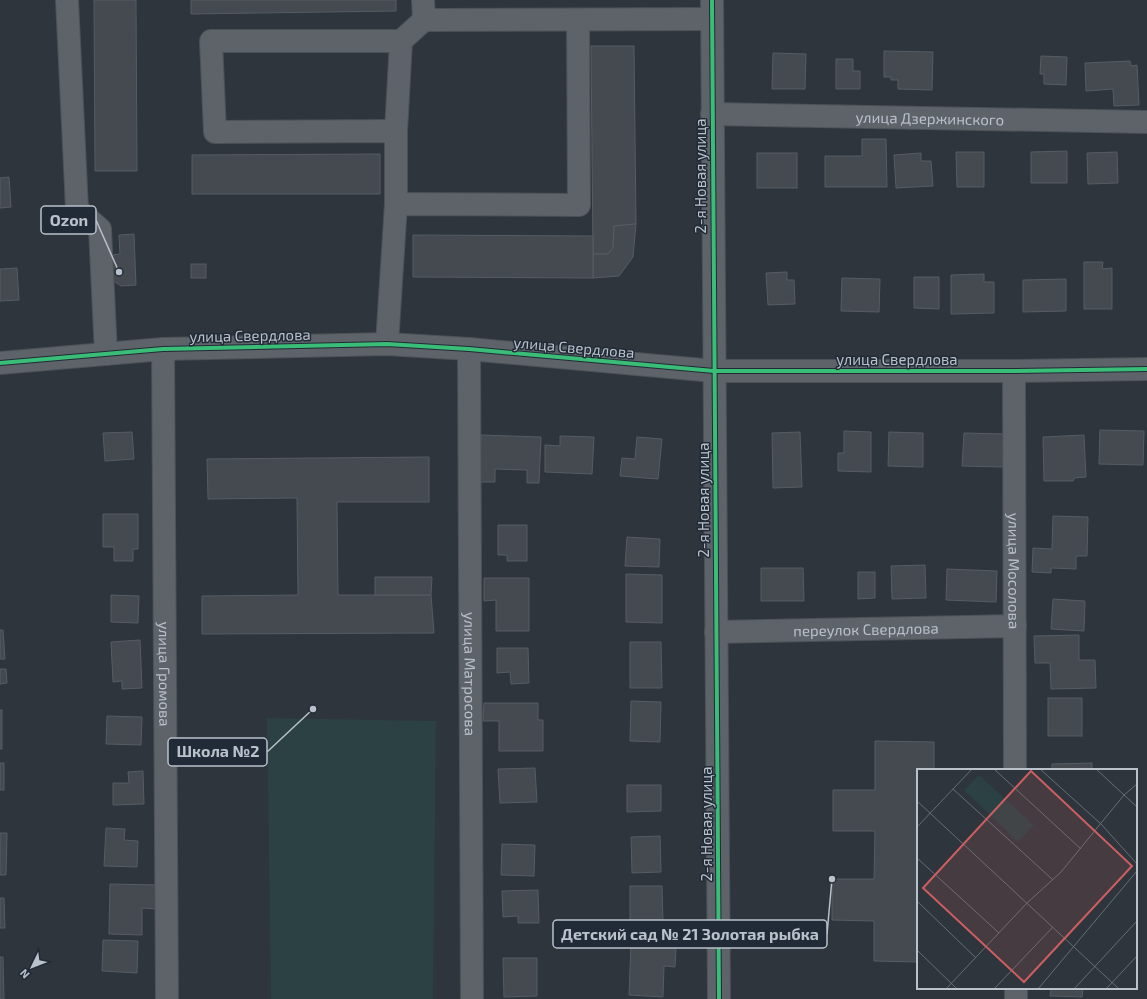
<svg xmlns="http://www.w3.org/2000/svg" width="1147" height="999" viewBox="0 0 1147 999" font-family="'Exo 2',sans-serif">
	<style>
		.green { fill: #2b4143 }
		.building { fill: #454a50; stroke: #565c63 }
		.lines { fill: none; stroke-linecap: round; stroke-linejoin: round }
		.minor-casing { stroke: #4c5156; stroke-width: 24 }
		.minor { stroke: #5e636a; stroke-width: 22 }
		.cycleway-casing { stroke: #212b37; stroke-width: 6 }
		.cycleway { stroke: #3abd76; stroke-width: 4 }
		.labels { text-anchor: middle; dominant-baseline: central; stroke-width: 3; stroke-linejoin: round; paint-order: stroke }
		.street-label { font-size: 15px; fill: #b9c1cb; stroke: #212b37 }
		.inset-road { fill: none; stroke: #666d75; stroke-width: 1 }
		.view { fill: #cc5e61; fill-opacity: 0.15; stroke: #cc5e61; stroke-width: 2 }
		.inset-edge { fill: none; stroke: #b9c1cb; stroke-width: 2 }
		.leader { fill: none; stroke: #b9c1cb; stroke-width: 1.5 }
		.callout-dot { fill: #b9c1cb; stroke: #212b37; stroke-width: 1.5 }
		.callout { fill: #212b37; stroke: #b9c1cb; stroke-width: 1.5 }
		.callout-label { font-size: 16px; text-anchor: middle; font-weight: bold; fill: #b9c1cb }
	</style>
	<rect width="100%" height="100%" fill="#2e353c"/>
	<!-- green -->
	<path class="green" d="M 267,718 L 436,721 L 433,999 L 271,999 Z"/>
	<!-- building -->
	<g class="building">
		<path d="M 94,0 L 136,0 L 137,171 L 95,171 Z"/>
		<path d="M 191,0 L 396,0 L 396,11 L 191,14 Z"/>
		<path d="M 591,46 L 634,46 L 636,224 L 614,226 L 613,248 L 608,254 L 593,254 Z"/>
		<path d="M 884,51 L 933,52 L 932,90 L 898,89 L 898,80 L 891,80 L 891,77 L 884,77 Z"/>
		<path d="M 773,53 L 806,54 L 805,89 L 772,89 Z"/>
		<path d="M 1041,56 L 1067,57 L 1066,85 L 1044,84 L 1044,74 L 1040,74 Z"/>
		<path d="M 836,59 L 853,59 L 853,71 L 860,71 L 860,89 L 836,89 Z"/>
		<path d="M 1130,61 L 1131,66 L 1137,65 L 1139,105 L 1114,106 L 1113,89 L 1086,91 L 1085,63 Z"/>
		<path d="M 862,139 L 886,139 L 887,187 L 825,187 L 825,156 L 862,156 Z"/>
		<path d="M 1067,151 L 1067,183 L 1031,183 L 1031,152 Z"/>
		<path d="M 956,152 L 984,152 L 984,187 L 957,187 Z"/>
		<path d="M 1117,152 L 1118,183 L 1088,184 L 1087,153 Z"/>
		<rect x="757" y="153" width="40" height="35"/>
		<path d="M 921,153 L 921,161 L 931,161 L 933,186 L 896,188 L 894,155 Z"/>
		<path d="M 380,154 L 380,194 L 192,194 L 192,155 Z"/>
		<path d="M 9,177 L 11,207 L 0,208 L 0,178 Z"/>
		<path d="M 636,224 L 633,257 L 619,276 L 593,278 L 593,254 L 608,254 L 613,248 L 614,226 Z"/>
		<path d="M 134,234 L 136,285 L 121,286 L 112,280 L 111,255 L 120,254 L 119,235 Z"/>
		<path d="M 413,235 L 593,236 L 593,278 L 413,277 Z"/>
		<path d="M 1084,262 L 1103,262 L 1102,269 L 1112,268 L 1112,309 L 1084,309 Z"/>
		<rect x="191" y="264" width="15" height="14"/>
		<path d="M 17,268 L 19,300 L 0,301 L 0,269 Z"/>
		<path d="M 787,272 L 787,280 L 794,280 L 795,304 L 768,305 L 766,273 Z"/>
		<path d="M 984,274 L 984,282 L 994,282 L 994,313 L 951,314 L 951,275 Z"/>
		<path d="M 914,277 L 939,277 L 939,309 L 914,308 Z"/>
		<path d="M 842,278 L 880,279 L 879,312 L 841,311 Z"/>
		<path d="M 1066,279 L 1066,311 L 1023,312 L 1023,280 Z"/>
		<path d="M 1100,430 L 1144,431 L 1143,465 L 1099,464 Z"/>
		<path d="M 844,431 L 871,432 L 871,472 L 838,471 L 838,453 L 844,453 Z"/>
		<path d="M 132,432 L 134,459 L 105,461 L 103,433 Z"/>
		<path d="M 800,432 L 802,487 L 773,488 L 772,433 Z"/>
		<path d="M 889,432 L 923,433 L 923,467 L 888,466 Z"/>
		<path d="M 964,433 L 1004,434 L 1003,467 L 962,466 Z"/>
		<path d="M 481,435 L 541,437 L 539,483 L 527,483 L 527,470 L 495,469 L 495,482 L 479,482 Z"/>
		<path d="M 1084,435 L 1086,477 L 1074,478 L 1073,481 L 1044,481 L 1043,437 Z"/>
		<path d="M 560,436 L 594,437 L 592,474 L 545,472 L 545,445 L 560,446 Z"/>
		<path d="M 637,437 L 662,439 L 658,479 L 620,476 L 622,458 L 635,459 Z"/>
		<path d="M 429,457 L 429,502 L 337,502 L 338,595 L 431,595 L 434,633 L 202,634 L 202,596 L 298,595 L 297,498 L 208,499 L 207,459 Z"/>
		<path d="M 103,514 L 138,514 L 138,549 L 133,549 L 133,561 L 114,561 L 114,547 L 103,547 Z"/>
		<path d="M 1053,516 L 1088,517 L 1087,556 L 1076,556 L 1076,569 L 1051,568 L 1051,573 L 1032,572 L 1033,548 L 1052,549 Z"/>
		<path d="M 498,525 L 527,525 L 527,561 L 507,561 L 507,555 L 498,555 Z"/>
		<path d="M 627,537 L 660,539 L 659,567 L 625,566 Z"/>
		<path d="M 925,565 L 926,598 L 892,599 L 891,566 Z"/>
		<path d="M 761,568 L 803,568 L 804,601 L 761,601 Z"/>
		<path d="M 947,569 L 997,571 L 996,602 L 946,600 Z"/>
		<path d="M 858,572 L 875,572 L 875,598 L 858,599 Z"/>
		<path d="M 626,574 L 662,575 L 662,623 L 626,622 Z"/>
		<path d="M 375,577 L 432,577 L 431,595 L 375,595 Z"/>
		<path d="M 484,578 L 529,578 L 529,631 L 496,631 L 496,600 L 484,601 Z"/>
		<path d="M 111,595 L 139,596 L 138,623 L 111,622 Z"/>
		<path d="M 1053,599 L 1085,601 L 1084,631 L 1051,629 Z"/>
		<path d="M 0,630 L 3,630 L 5,659 L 0,659 Z"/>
		<path d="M 1079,635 L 1079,660 L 1095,660 L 1096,688 L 1051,689 L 1050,663 L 1035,663 L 1034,636 Z"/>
		<path d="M 140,640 L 142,688 L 122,689 L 122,681 L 113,682 L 111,642 Z"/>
		<path d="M 630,642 L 661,642 L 662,688 L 630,688 Z"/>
		<path d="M 497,648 L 528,648 L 529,683 L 511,684 L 510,672 L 497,673 Z"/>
		<path d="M 0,669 L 6,669 L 7,683 L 0,684 Z"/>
		<rect x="1048" y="698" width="34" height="38"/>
		<path d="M 631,701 L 661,702 L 660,742 L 630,741 Z"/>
		<path d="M 484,703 L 538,703 L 538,720 L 543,720 L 543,751 L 499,751 L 499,721 L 483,721 Z"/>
		<rect x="0" y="710" width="2" height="39"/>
		<path d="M 107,716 L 142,717 L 141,745 L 106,744 Z"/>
		<path d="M 875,741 L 934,742 L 934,770 L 918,770 L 918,962 L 874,961 L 874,921 L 832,920 L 832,879 L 874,879 L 875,831 L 833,831 L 833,790 L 875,790 Z"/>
		<rect x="0" y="763" width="4" height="27"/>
		<path d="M 1092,763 L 1092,770 L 1052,770 L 1052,764 Z"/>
		<path d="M 535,768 L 537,802 L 500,803 L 498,769 Z"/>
		<path d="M 143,771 L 144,804 L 113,805 L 113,783 L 129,783 L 128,772 Z"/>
		<path d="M 627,785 L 661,785 L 661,811 L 627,812 Z"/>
		<path d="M 106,828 L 125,829 L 124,840 L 138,841 L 137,867 L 104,866 Z"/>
		<path d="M 0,833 L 7,833 L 6,875 L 0,875 Z"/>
		<path d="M 660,836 L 661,872 L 632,873 L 631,837 Z"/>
		<path d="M 502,844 L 535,845 L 534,876 L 501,875 Z"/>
		<path d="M 110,884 L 159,885 L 158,909 L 142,908 L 142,935 L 109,934 Z"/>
		<path d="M 630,886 L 662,886 L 663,923 L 630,923 Z"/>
		<path d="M 538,890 L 539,923 L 518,923 L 518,916 L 503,917 L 502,891 Z"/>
		<path d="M 0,898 L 4,898 L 5,928 L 0,928 Z"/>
		<path d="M 103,940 L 138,941 L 137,973 L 102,971 Z"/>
		<path d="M 631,944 L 676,947 L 675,967 L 664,966 L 663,997 L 629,995 Z"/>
		<path d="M 0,957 L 3,957 L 4,999 L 0,999 Z"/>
		<path d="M 503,958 L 537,958 L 537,996 L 504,997 Z"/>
		<path d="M 1051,988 L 1083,988 L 1082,997 L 1050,996 Z"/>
	</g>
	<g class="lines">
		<!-- minor casing -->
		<g class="minor-casing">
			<g id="minor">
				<path d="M 67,0 L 77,209 L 100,229 L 106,354"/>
				<path d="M 423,0 L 424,20 L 712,19"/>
				<path d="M 712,0 L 719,999"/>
				<path id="s1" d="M 712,114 L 1147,122"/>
				<path d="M 396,131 L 401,41"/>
				<path d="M 396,204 L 396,131 L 215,132 L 211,41 L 401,41 L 424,20"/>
				<path d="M 387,344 L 396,204 L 579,205 L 578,20"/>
				<path id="s2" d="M 163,349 L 167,999"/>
				<path id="s3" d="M 469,349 L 472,999"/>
				<path d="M 0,363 L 163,349 L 387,344 L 469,349 L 714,371 L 1014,371 L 1147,369"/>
				<path id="s4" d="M 1014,371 L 1015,770"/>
				<path id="s5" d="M 716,632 L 1015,626"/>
				<path d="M 1016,988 L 1016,999"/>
			</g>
		</g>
		<!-- minor -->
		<use href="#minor" class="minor"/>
		<!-- cycleway casing -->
		<g class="cycleway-casing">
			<g id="cycleway">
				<path d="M 712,0 L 719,999"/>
				<path d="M 0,363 L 163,349 L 387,344 L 469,349 L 714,371 L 1014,371 L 1147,369"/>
			</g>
		</g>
		<!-- cycleway -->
		<use href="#cycleway" class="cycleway"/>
	</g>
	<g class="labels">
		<!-- street labels -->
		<g class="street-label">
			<text stroke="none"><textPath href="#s1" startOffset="218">улица Дзержинского</textPath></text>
			<text transform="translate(700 176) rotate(-90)">2-я Новая улица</text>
			<text transform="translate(250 335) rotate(-1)">улица Свердлова</text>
			<text transform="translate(574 347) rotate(5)">улица Свердлова</text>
			<text x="897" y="359">улица Свердлова</text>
			<text transform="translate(703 500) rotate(-90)">2-я Новая улица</text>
			<text stroke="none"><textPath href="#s4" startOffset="200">улица Мосолова</textPath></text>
			<text stroke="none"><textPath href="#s5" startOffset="150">переулок Свердлова</textPath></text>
			<text stroke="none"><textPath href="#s2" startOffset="325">улица Громова</textPath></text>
			<text stroke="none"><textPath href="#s3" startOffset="325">улица Матросова</textPath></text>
			<text transform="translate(706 824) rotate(-90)">2-я Новая улица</text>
		</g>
	</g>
	<!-- overview -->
	<g transform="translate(917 769)">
		<rect width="220" height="220" fill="#2e353c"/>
		<path d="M 62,6 L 117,56 L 101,73 L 47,21 Z" fill="#2b4143"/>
		<path class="inset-road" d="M 77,0 L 164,80M 123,0 L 184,55 L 220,95M 179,0 L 220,38M 36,20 L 136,111M 0,32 L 202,220M 0,58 L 55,0M 0,89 L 82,164M 0,132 L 59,189M 0,181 L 40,220M 29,220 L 110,134 L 144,103 L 207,26 L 220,15M 77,220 L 136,158M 121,220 L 220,102M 157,220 L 220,152M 189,220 L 220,187"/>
		<path class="view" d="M 114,2 L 215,97 L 107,213 L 6,119 Z"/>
		<rect width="220" height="220" class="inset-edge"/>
	</g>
	<!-- callouts -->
	<path class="leader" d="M119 272L96 220M313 709L267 752M832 879L827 934"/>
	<g class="callout-dot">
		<circle cx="119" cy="272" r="4"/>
		<circle cx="313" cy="709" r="4"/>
		<circle cx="832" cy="879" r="4"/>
	</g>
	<g class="callout">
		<rect x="41" y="206" width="55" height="28" rx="4"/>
		<rect x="168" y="738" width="99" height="28" rx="4"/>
		<rect x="553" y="920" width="274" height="28" rx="4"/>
	</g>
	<g class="callout-label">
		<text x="69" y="226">Ozon</text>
		<text x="218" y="757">Школа №2</text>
		<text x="690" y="940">Детский сад № 21 Золотая рыбка</text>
	</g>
	<!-- north arrow -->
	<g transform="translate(32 967) rotate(227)" stroke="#212b37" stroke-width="3" paint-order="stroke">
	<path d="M0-3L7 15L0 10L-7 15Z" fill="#b9c1cb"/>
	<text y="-6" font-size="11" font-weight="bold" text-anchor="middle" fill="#b9c1cb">N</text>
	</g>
</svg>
